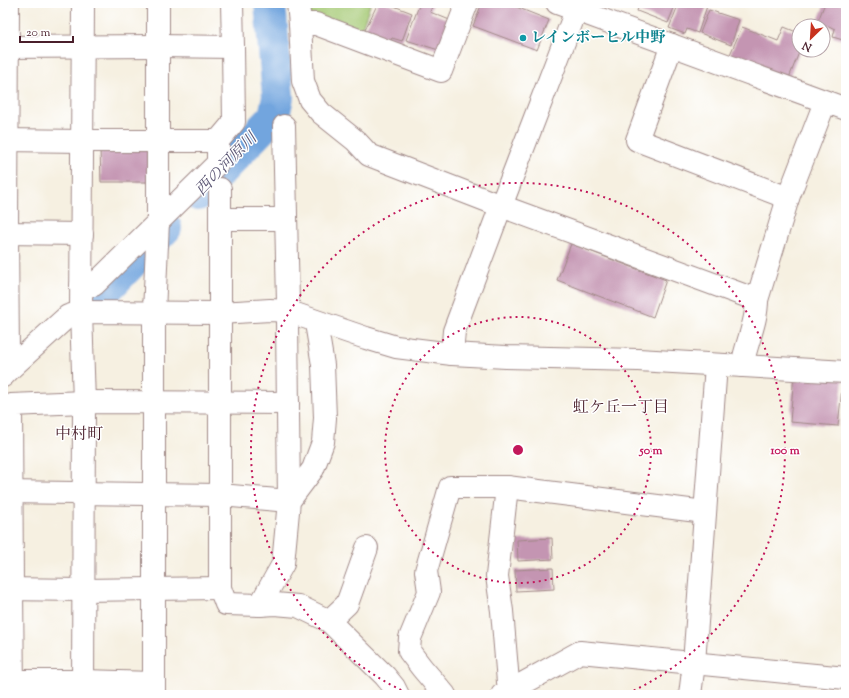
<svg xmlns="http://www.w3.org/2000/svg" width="849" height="698" viewBox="0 0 849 698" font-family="'Sorts Mill Goudy','Noto Serif JP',serif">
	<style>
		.green { fill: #a4c973; stroke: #77744f }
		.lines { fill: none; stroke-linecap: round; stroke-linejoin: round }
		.river { stroke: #72a5de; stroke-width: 32 }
		.building { fill: #c495b2 }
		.minor-casing { stroke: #a08886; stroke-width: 24 }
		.minor { stroke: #fff; stroke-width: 22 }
		.ring { fill: none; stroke: #c2185b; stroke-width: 2; stroke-dasharray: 2 4 }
		.culture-dot { fill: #0f9aa8; stroke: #fff; stroke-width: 1.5 }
		.labels { text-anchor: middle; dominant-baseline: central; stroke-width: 3; stroke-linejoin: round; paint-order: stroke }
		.culture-label { font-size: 15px; font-weight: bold; fill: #0d838f; stroke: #fff; text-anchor: start }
		.water-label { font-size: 16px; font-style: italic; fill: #5a5573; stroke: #fff }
		.neighbourhood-label { font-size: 16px; fill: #4a1f2b; stroke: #fff }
		.centre { fill: #c2185b; stroke: #fff; stroke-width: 2 }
		.ring-label { font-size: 12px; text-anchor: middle; font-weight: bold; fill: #c2185b; stroke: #fff; stroke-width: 3; stroke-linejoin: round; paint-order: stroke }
	</style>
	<rect width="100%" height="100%" fill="#fff"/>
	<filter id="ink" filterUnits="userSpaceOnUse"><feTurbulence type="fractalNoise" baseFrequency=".025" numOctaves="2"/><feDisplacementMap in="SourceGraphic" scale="8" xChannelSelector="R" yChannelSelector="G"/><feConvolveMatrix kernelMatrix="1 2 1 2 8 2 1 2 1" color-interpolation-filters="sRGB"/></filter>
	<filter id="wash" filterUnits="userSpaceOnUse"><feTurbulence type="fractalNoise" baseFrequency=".012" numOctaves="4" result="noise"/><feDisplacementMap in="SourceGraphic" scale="16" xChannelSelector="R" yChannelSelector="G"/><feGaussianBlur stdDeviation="0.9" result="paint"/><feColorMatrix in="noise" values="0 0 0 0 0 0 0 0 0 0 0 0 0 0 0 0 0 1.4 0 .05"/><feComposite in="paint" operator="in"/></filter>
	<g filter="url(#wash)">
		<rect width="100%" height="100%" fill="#f6f0e1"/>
		<!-- green -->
		<path class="green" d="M 306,3 L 371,3 L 360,33 L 307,15 Z"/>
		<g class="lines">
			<!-- river -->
			<g class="river">
				<path d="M 198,195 L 274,116 L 278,97 L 270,3"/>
				<path d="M 101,295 L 166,228"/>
			</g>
		</g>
		<g id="blocks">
			<!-- building -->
			<g class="building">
				<path d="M 378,3 L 386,3 L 412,13 L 402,41 L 392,38 L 389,43 L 364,32 Z"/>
				<path d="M 420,3 L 433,4 L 430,12 L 452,21 L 442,51 L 406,40 Z"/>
				<path d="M 482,3 L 506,3 L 549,20 L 537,50 L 473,26 Z"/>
				<path d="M 640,3 L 676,3 L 668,23 L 637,11 Z"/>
				<path d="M 679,3 L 708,3 L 698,33 L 687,29 L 685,34 L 669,28 Z"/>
				<path d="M 825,3 L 838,3 L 846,6 L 846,41 L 833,37 L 835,29 L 818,21 Z"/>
				<path d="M 709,10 L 739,20 L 731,45 L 700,33 Z"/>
				<path d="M 742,27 L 778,41 L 784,27 L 799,33 L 799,50 L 800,50 L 787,83 L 728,59 Z"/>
				<path d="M 150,147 L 150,182 L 101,182 L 100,148 Z"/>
				<path d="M 571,244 L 666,280 L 653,317 L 557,280 Z"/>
				<path d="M 794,374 L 843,379 L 838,426 L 790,422 Z"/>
				<path d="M 552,538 L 553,559 L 518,561 L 517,540 Z"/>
				<path d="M 553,568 L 554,589 L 516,591 L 515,570 Z"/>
			</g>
		</g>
	</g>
	<g filter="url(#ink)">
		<use href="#blocks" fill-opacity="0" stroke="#a08886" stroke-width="1"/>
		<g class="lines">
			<!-- minor casing -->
			<g class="minor-casing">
				<g id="minor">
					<path d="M 8,3 L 7,233 L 8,356 L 14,365"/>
					<path d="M 83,3 L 81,312 L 84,402 L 83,695"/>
					<path d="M 298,3 L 300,24 L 303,81 L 310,100 L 321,113 L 356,141 L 369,155 L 501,206 L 757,300"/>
					<path d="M 557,3 L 846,109"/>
					<path d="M 300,24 L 316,24 L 441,71 L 467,3"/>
					<path d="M 672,45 L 637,140 L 788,198"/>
					<path d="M 3,47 L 158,46 L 233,47"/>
					<path d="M 3,140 L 83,141 L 218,141 L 218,163 L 94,285 L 81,286"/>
					<path d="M 218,141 L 234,122 L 233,47 L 232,3"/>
					<path d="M 220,189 L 220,588 L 226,604 L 260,605 L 275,604 L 298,606 L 329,621 L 385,676 L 394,687 L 398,695"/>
					<path d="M 220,219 L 286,219"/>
					<path d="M 3,233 L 82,234"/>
					<path d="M 452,354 L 454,331 L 501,206 L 579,3"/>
					<path d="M 742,366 C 746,344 757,322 757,300 L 788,198 L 825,102"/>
					<path d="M 3,376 L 14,365 L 68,316 L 81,312 L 220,313 L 270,310 L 287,311 L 366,338 L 396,347 L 452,354 L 506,357 L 638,360 L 846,372"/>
					<path d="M 507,487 L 497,576 L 502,611 L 508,682 L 512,690"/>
					<path d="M 3,492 L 220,495 L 289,501 L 287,321 L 288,302 L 284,126"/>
					<path d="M 3,589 L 83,590 L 220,588"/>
					<path d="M 260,605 L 283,564 L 289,501 L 313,469 L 323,442 L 325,418 L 323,365 L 317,329 L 315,321"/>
					<path d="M 329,621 L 347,604 L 367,548"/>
					<path d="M 3,681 L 83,681 L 154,683"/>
					<path d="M 13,695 L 12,589 L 11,405 L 84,402 L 288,403"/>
					<path d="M 154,695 L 154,313 L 158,221 L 158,3"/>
					<path d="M 445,695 L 422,668 L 409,651 L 410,638 L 429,592 L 426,571 L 450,487 L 507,487 L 705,512"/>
					<path d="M 502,695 L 580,652 L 846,678"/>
					<path d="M 690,695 L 694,663 L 716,365"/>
				</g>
			</g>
			<!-- minor -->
			<use href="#minor" class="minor"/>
		</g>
	</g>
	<!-- distance rings -->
	<g class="ring">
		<circle cx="518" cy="450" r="133"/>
		<path d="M412 695A267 267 0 1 1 624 695"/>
	</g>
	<!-- markers -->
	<circle class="culture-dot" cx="523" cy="38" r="4"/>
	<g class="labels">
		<!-- culture labels -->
		<g class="culture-label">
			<text x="531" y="38">レインボーヒル中野</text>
		</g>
		<!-- water labels -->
		<g class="water-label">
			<text transform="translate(227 165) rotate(-46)">西の河原川</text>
		</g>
		<!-- neighbourhood labels -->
		<g class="neighbourhood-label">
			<text x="621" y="408">虹ケ丘一丁目</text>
			<text x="79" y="435">中村町</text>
		</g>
	</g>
	<circle cx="518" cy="450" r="6" class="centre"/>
	<g class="ring-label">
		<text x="651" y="454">50 m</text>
		<text x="785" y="454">100 m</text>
	</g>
	<!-- margin -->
	<rect width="849" height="698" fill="none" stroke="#fff" stroke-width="16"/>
	<!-- north arrow -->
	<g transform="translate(811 38) rotate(205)"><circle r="19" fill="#ffffff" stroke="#b7a5aa"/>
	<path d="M0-3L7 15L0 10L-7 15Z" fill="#c8321e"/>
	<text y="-6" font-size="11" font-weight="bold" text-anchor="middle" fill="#4a1f2b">N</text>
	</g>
	<!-- scale -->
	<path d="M20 36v6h53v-6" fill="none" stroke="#4a1f2b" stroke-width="2"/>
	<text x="26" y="36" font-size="12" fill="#4a1f2b" stroke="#ffffff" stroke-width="3" paint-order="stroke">20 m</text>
</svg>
